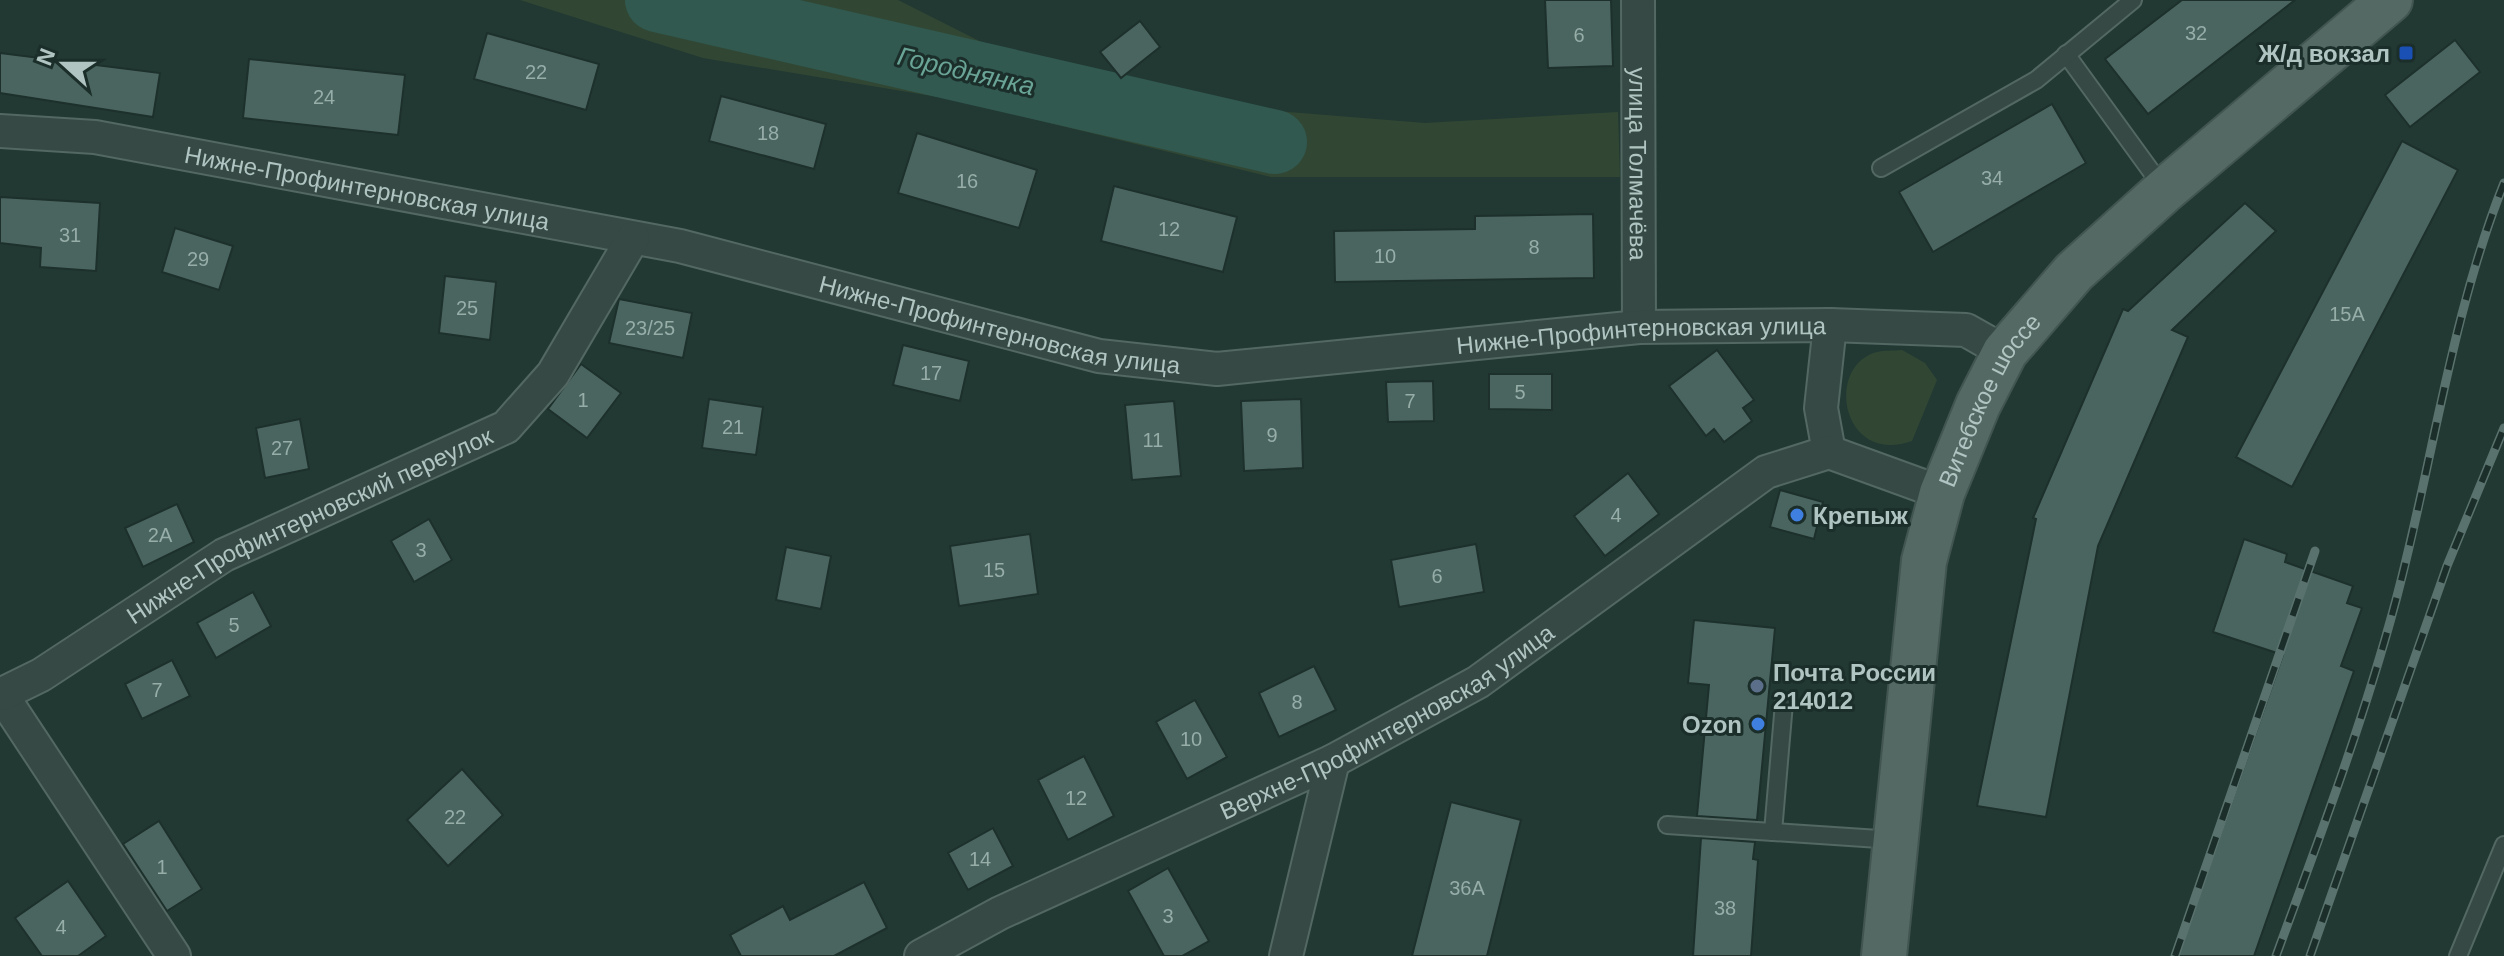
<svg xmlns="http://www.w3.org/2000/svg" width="2504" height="956" viewBox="0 0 2504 956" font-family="Helvetica,sans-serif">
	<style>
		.green { fill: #314734 }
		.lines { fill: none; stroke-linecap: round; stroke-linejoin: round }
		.river { stroke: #315950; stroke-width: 64 }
		.building { fill: #4a655f; stroke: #1d302c; stroke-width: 2 }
		.service-casing { stroke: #536763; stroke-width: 20 }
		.minor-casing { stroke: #536763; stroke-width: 36 }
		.primary-casing { stroke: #425551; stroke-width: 48 }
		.service { stroke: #364945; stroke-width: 16 }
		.minor { stroke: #364945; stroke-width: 32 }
		.primary { stroke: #546964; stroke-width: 44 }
		.rail-casing { stroke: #5a726d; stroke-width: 9 }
		.rail { stroke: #1b2e2a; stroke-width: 6; stroke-dasharray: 18; stroke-linecap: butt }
		.transit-dot { fill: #1a4fb4; stroke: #1b2e2a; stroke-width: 3 }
		.shop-dot { fill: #3f7fe0; stroke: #1b2e2a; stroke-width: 3 }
		.service-dot { fill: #5c6f8a; stroke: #1b2e2a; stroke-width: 3 }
		.labels { text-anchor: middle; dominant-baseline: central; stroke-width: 6; stroke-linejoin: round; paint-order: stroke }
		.number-label { font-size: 20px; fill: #96ada8 }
		.poi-label { font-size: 24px; font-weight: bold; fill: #b0c5c1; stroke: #1b2e2a; text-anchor: end }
		.street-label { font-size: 24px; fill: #b0c5c1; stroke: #1b2e2a }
		.water-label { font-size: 26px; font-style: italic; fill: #6aa496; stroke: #1b2e2a }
	</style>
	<rect width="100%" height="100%" fill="#223933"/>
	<!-- green -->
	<g class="green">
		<path d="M 520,0 L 898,0 L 1025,64 L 1213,106 L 1425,123 L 1618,112 L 1620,177 L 1271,177 L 956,100 L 703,58 Z"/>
		<path d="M 1902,350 L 1925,363 L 1937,380 L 1912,441 C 1842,466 1824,366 1877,352 C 1884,350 1894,351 1902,350 Z"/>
	</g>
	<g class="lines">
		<!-- river -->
		<path class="river" d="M 657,0 L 1275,142"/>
	</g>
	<!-- building -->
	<g class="building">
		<path d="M 1545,0 L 1611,0 L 1613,66 L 1548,68 Z"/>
		<path d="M 2182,0 L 2295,0 L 2148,114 L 2105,59 Z"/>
		<path d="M 1140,21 L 1160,47 L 1121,78 L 1100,52 Z"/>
		<path d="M 487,33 L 599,64 L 586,110 L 474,79 Z"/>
		<path d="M 2455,40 L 2480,72 L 2410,127 L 2385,95 Z"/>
		<path d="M 0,53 L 160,73 L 153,117 L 0,93 Z"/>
		<path d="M 249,59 L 405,75 L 398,135 L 243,118 Z"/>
		<path d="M 721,96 L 826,124 L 814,169 L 709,141 Z"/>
		<path d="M 2052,104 L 2086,163 L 1933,252 L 1899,192 Z"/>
		<path d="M 917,133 L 1037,170 L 1019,228 L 898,193 Z"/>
		<path d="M 2402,141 L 2458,170 L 2292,487 L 2236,457 Z"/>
		<path d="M 1114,186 L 1237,217 L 1223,272 L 1101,241 Z"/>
		<path d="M 0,197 L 100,203 L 96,271 L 40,267 L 41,248 L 0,243 Z"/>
		<path d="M 2245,203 L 2276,231 L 2172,330 L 2188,337 L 2098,546 L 2046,817 L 1977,806 L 2036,519 L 2033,518 L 2123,309 L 2128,311 Z"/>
		<path d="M 1593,214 L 1594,278 L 1335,282 L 1334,231 L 1475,229 L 1475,216 Z"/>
		<path d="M 175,228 L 233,246 L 219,290 L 162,272 Z"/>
		<path d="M 445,276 L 496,282 L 490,340 L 439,333 Z"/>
		<path d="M 619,299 L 692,313 L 683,358 L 609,343 Z"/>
		<path d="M 903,345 L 969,361 L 960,401 L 893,385 Z"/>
		<path d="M 1717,350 L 1754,400 L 1743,408 L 1752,421 L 1724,442 L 1714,429 L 1706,436 L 1669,386 Z"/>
		<path d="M 581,364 L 621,393 L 587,438 L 548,409 Z"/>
		<path d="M 1489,374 L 1552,374 L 1552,410 L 1489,409 Z"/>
		<path d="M 1433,381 L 1434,421 L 1388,422 L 1386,382 Z"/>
		<path d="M 709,399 L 763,407 L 756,455 L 702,448 Z"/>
		<path d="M 1301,399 L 1303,468 L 1244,471 L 1241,401 Z"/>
		<path d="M 1174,401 L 1181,476 L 1132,480 L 1125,405 Z"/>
		<path d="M 300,419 L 309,469 L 265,478 L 256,428 Z"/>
		<path d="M 1628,473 L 1659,514 L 1605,556 L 1574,516 Z"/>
		<path d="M 1780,490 L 1823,502 L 1814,539 L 1770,527 Z"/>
		<path d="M 177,504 L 194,542 L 143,567 L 125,528 Z"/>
		<path d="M 429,519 L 452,560 L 414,582 L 391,541 Z"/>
		<path d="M 1030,534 L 1038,594 L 959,606 L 950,546 Z"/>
		<path d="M 2244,539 L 2287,554 L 2285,562 L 2353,586 L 2347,603 L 2362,608 L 2341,666 L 2354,671 L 2254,956 L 2178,956 L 2283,655 L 2213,632 Z"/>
		<path d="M 1476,544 L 1484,592 L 1399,607 L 1391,560 Z"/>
		<path d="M 786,547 L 831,556 L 821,609 L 776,600 Z"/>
		<path d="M 253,592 L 271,626 L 216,658 L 197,623 Z"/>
		<path d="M 1694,620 L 1775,628 L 1757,820 L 1697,816 L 1709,685 L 1688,683 Z"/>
		<path d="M 172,660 L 190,696 L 142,719 L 125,684 Z"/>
		<path d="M 1314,666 L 1336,710 L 1279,737 L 1259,693 Z"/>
		<path d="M 1195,700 L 1227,757 L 1187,779 L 1156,722 Z"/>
		<path d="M 1084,756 L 1114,816 L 1068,840 L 1038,780 Z"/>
		<path d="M 462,769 L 503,815 L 448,866 L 407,820 Z"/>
		<path d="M 1451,802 L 1521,820 L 1487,956 L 1412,956 Z"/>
		<path d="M 159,821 L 202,889 L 167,911 L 123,844 Z"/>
		<path d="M 993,828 L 1013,866 L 968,890 L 948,853 Z"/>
		<path d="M 1701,838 L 1755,842 L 1753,859 L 1758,860 L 1751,956 L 1693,956 Z"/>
		<path d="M 1168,868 L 1209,941 L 1182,956 L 1164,956 L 1128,891 Z"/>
		<path d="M 68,881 L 106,936 L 78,956 L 42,956 L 15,918 Z"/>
		<path d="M 864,882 L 887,928 L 834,956 L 741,956 L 730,935 L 783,906 L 790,920 Z"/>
	</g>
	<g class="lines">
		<!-- service casing -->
		<g class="service-casing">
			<g id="service">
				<path d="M 2066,54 L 2164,189"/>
				<path d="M 1881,168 L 2036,80 L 2133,0"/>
				<path d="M 1667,825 L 1894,840"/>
				<path d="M 1773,832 L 1784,703"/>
				<path d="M 2458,956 L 2504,845"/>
			</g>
		</g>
		<!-- minor casing -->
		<g class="minor-casing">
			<g id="minor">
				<path id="s1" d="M 1638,0 L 1639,327"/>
				<path id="s2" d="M 0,131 L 95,137 L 680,246 L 1099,356 L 1217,369 L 1639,327 L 1830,325 L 1966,330 L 2005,352"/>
				<path d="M 1829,452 L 1821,408 L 1830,325"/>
				<path d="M 1,694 L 174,956"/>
				<path id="s3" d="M 0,695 L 41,675 L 224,555 L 506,427 L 553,374 L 633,238"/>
				<path id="s4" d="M 921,956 L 1000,913 L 1333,761 L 1478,682 L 1766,472 L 1829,452 L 1942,493"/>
				<path d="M 1286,956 L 1333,761"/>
			</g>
		</g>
		<!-- primary casing -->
		<g class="primary-casing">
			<g id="primary">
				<path id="s5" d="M 1884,956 L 1924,561 L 1942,493 L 1978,405 L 2005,352 L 2074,272 L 2165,190 L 2390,0"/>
			</g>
		</g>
		<!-- service -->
		<use href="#service" class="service"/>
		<!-- minor -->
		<use href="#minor" class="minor"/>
		<!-- primary -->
		<use href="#primary" class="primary"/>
		<!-- rail casing -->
		<g class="rail-casing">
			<g id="rail">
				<path d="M 2175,956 L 2315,551"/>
				<path d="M 2276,956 C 2319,839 2364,720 2396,600 C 2433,461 2451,316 2504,183"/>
				<path d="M 2310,956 L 2447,566 L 2504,428"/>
			</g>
		</g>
		<!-- rail -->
		<use href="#rail" class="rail"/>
	</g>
	<!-- markers -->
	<rect class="transit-dot" x="2398" y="45" width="16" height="16" rx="4"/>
	<g class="shop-dot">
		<circle cx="1797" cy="515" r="8"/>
		<circle cx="1758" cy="724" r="8"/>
	</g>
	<circle class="service-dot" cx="1757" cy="686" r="8"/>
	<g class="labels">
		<!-- number labels -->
		<g class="number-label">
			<text x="2196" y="33">32</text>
			<text x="1579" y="35">6</text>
			<text x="536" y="72">22</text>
			<text x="324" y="97">24</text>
			<text x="768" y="133">18</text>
			<text x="1992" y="178">34</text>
			<text x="967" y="181">16</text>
			<text x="1169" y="229">12</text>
			<text x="70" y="235">31</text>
			<text x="1534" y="247">8</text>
			<text x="1385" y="256">10</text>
			<text x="198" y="259">29</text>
			<text x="467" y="308">25</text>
			<text x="2347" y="314">15А</text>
			<text x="650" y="328">23/25</text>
			<text x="931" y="373">17</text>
			<text x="1520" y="392">5</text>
			<text x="583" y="400">1</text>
			<text x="1410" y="401">7</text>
			<text x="733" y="427">21</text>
			<text x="1272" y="435">9</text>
			<text x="1153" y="440">11</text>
			<text x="282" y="448">27</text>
			<text x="1616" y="515">4</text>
			<text x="160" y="535">2А</text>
			<text x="421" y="550">3</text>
			<text x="994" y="570">15</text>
			<text x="1437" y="576">6</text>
			<text x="234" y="625">5</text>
			<text x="157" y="690">7</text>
			<text x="1297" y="702">8</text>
			<text x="1191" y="739">10</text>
			<text x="1076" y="798">12</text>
			<text x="455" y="817">22</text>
			<text x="980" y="859">14</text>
			<text x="162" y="867">1</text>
			<text x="1467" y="888">36А</text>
			<text x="1725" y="908">38</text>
			<text x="1168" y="916">3</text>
			<text x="61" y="927">4</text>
		</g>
		<!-- poi labels -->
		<g class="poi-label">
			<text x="2390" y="53">Ж/д вокзал</text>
			<text x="1813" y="515" text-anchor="start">Крепыж</text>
			<text x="1773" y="672" text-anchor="start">Почта России<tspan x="1773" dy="28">214012</tspan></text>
			<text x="1742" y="724">Ozon</text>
		</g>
		<!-- street labels -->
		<g class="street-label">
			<text stroke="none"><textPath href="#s1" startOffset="164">улица Толмачёва</textPath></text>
			<text stroke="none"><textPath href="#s2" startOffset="372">Нижне-Профинтерновская улица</textPath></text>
			<text stroke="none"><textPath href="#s2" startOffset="1020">Нижне-Профинтерновская улица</textPath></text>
			<text stroke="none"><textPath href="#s2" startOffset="1668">Нижне-Профинтерновская улица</textPath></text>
			<text stroke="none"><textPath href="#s5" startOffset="572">Витебское шоссе</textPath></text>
			<text stroke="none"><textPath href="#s3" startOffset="354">Нижне-Профинтерновский переулок</textPath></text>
			<text stroke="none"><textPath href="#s4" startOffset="522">Верхне-Профинтерновская улица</textPath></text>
		</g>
		<!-- water labels -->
		<g class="water-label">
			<text transform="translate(966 71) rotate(13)">Городнянка</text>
		</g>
	</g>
	<!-- north arrow -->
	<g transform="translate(64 64) rotate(291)" stroke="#1b2e2a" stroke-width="6" paint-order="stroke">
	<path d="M0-6L14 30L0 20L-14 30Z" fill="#b0c5c1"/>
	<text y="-12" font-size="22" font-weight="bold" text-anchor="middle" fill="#b0c5c1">N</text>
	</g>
</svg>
